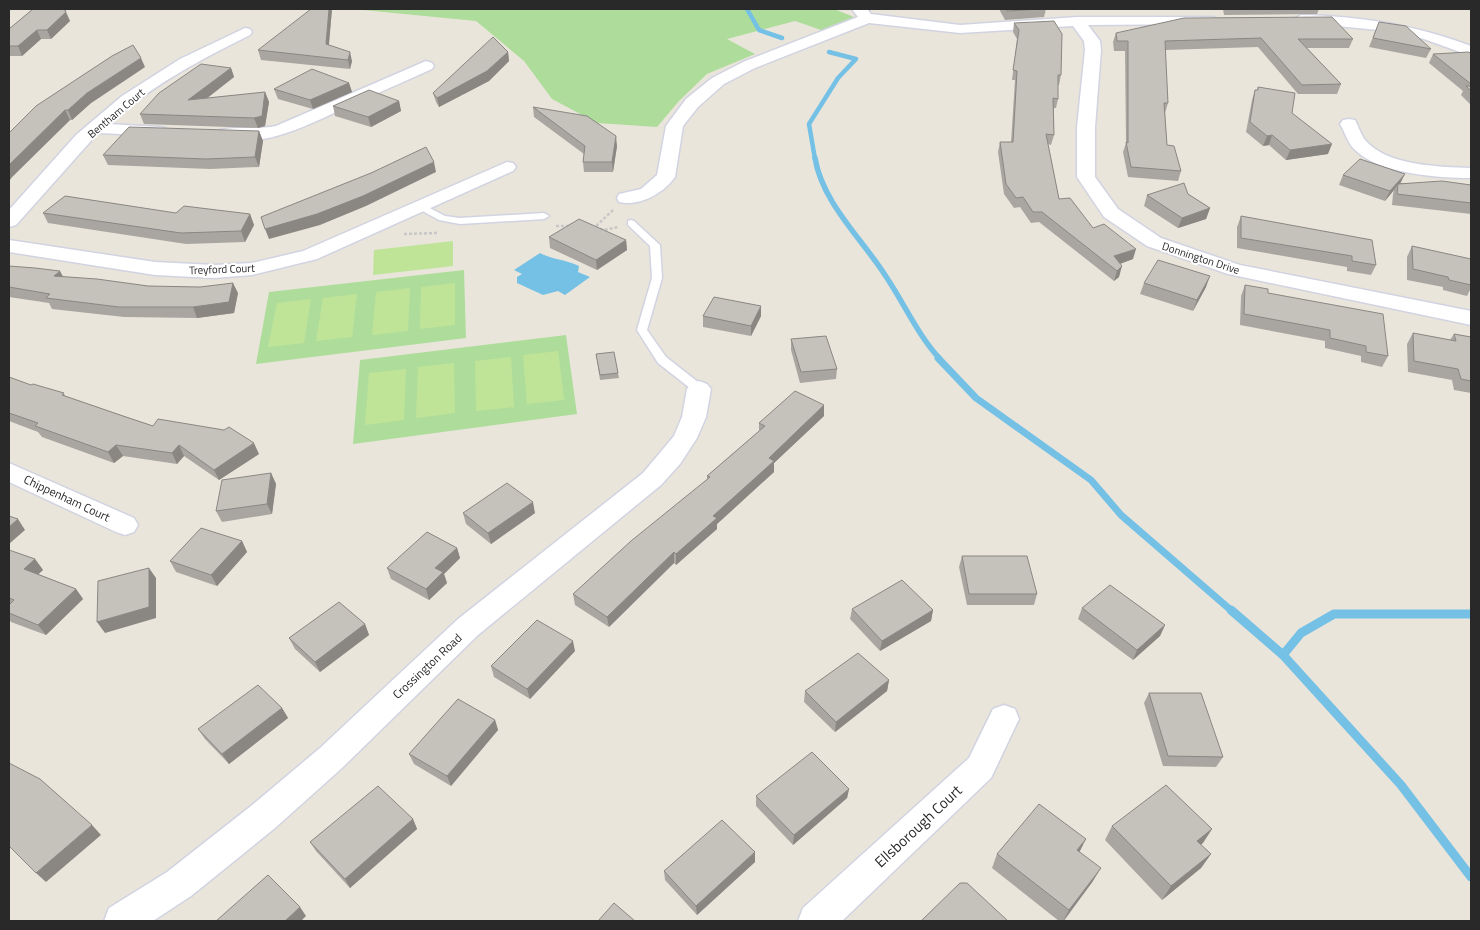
<svg xmlns="http://www.w3.org/2000/svg" width="1480" height="930" viewBox="0 0 1480 930" font-family="'Titillium Web',sans-serif">
	<style>
		.green { fill: #aedd9b }
		.pitch { fill: #bfe498 }
		.water { fill: #75c1e5 }
		.lines { fill: none; stroke-linecap: round; stroke-linejoin: round }
		.stream-far3 { stroke: #75c1e5; stroke-width: 4.5 }
		.stream-far2 { stroke: #75c1e5; stroke-width: 5.5 }
		.stream-far1 { stroke: #75c1e5; stroke-width: 7 }
		.stream { stroke: #75c1e5; stroke-width: 9 }
		.service-casing { stroke: #d1d3e1; stroke-width: 3 }
		.minor-casing { stroke: #d1d3e1; stroke-width: 3 }
		.path { stroke: #c7c7c7; stroke-width: 2.5; stroke-dasharray: 3 2; stroke-linecap: butt }
		.service { fill: #fff; fill-rule: evenodd }
		.minor { fill: #fff; fill-rule: evenodd }
		.wall { fill: #a9a6a1 }
		.shaded-wall { fill: #8a8783 }
		.building { fill: #c5c1bb; stroke: #8a8783 }
		.labels { text-anchor: middle; dominant-baseline: central; stroke-width: 4; stroke-linejoin: round; paint-order: stroke }
		.far-street-label { font-size: 11px; fill: #292929; stroke: #fff }
		.street-label { font-size: 12px; fill: #292929; stroke: #fff }
		.near-street-label { font-size: 15px; fill: #292929; stroke: #fff }
	</style>
	<rect width="100%" height="100%" fill="#eae5db"/>
	<!-- green -->
	<g class="green">
		<path d="M 353,9 L 834,9 L 854,17 L 821,30 L 795,21 L 727,39 L 755,54 L 707,74 L 679,101 L 657,127 L 597,123 L 552,99 L 524,61 L 476,21 Z"/>
		<path d="M 464,270 L 466,338 L 256,364 L 269,292 Z"/>
		<path d="M 566,335 L 577,414 L 353,444 L 360,360 Z"/>
	</g>
	<!-- pitch -->
	<g class="pitch">
		<path d="M 453,241 L 453,266 L 373,275 L 374,250 Z"/>
		<path d="M 455,283 L 455,325 L 420,329 L 421,287 Z"/>
		<path d="M 410,288 L 408,331 L 372,335 L 376,292 Z"/>
		<path d="M 357,294 L 352,337 L 316,341 L 323,298 Z"/>
		<path d="M 311,299 L 304,343 L 268,347 L 277,303 Z"/>
		<path d="M 558,351 L 564,400 L 527,404 L 523,355 Z"/>
		<path d="M 511,357 L 514,407 L 476,411 L 475,361 Z"/>
		<path d="M 454,363 L 455,413 L 416,418 L 418,367 Z"/>
		<path d="M 406,369 L 404,420 L 365,425 L 369,373 Z"/>
	</g>
	<!-- water -->
	<path class="water" d="M 540,253 C 554,260 564,259 579,266 L 578,272 L 590,277 L 565,295 L 558,291 L 543,295 L 517,283 L 517,277 L 522,274 L 514,270 Z"/>
	<g class="lines">
		<!-- stream-far3 -->
		<g class="stream-far3">
			<path d="M 747,9 L 759,30 L 782,38"/>
			<path d="M 815,159 L 809,124 L 838,78 L 856,59 L 829,52"/>
		</g>
		<!-- stream-far2 -->
		<path class="stream-far2" d="M 815,158 C 822,202 862,239 885,275 C 904,303 917,334 940,359"/>
		<!-- stream-far1 -->
		<path class="stream-far1" d="M 938,358 L 976,398 L 1091,480 L 1121,515 L 1233,612"/>
		<!-- stream -->
		<g class="stream">
			<path d="M 1231,610 L 1283,655 L 1401,785 L 1471,877"/>
			<path d="M 1283,655 L 1301,633 L 1334,614 L 1471,614"/>
		</g>
		<!-- service casing -->
		<g class="service-casing">
			<g id="service">
				<path d="M 420,203 L 445,216 L 460,218 L 544,213 L 549,216 L 544,219 L 460,224 L 439,220 L 417,208 L 417,204 Z"/>
				<path d="M 631,220 L 634,221 L 660,245 L 662,278 L 647,330 L 666,357 L 703,386 L 705,389 L 703,392 L 695,392 L 658,363 L 637,330 L 652,278 L 650,246 L 628,225 L 628,221 Z"/>
			</g>
		</g>
		<!-- minor casing -->
		<g class="minor-casing">
			<g id="minor">
				<path d="M 852,9 L 867,9 L 871,14 L 960,25 L 1077,17 L 1214,17 L 1216,20 L 1214,23 L 1209,24 L 1088,25 L 1100,41 L 1101,50 L 1095,127 L 1095,177 L 1118,209 L 1161,238 L 1240,265 L 1471,311 L 1471,325 L 1228,274 L 1147,246 L 1104,217 L 1077,177 L 1077,127 L 1085,50 L 1084,41 L 1073,26 L 960,33 L 869,23 L 755,68 L 724,84 L 698,107 L 683,126 L 675,177 C 664,193 639,207 619,202 L 617,198 L 619,194 L 641,189 L 657,175 L 666,126 L 686,99 L 712,78 L 743,62 L 858,17 Z"/>
				<path d="M 1301,15 C 1360,16 1416,25 1471,46 L 1471,56 L 1424,39 L 1388,31 L 1296,22 L 1294,19 Z"/>
				<path d="M 245,28 L 250,29 L 252,32 L 250,35 C 200,60 150,86 109,124 L 159,127 L 165,128 L 168,132 L 165,136 L 98,133 L 16,225 L 9,227 L 9,210 L 76,135 L 122,96 L 180,59 Z"/>
				<path d="M 426,61 L 432,63 L 434,66 L 432,69 C 404,82 375,94 347,107 C 307,125 265,149 220,138 L 217,134 L 220,130 C 238,126 257,130 276,126 Z"/>
				<path d="M 1349,119 L 1355,120 C 1359,127 1361,136 1366,141 C 1388,166 1441,167 1471,168 L 1471,178 C 1438,178 1377,174 1353,148 C 1347,141 1345,132 1340,124 L 1343,120 Z"/>
				<path d="M 507,162 L 513,163 L 516,167 L 513,171 L 317,259 L 252,275 L 214,278 L 155,275 L 9,252 L 9,240 L 155,262 L 214,265 L 252,263 L 303,251 Z"/>
				<path d="M 699,381 L 707,384 L 711,389 L 706,417 L 697,438 L 680,464 L 661,485 L 478,635 L 342,768 L 275,828 L 191,896 L 153,921 L 104,921 L 109,908 L 167,872 L 251,806 L 320,748 L 458,619 L 643,473 L 674,436 L 682,417 L 687,389 L 691,384 Z"/>
				<path d="M 9,463 L 134,518 L 138,525 L 134,532 L 125,535 L 116,532 L 9,482 Z"/>
				<path d="M 1004,705 L 1015,709 L 1019,719 L 991,778 L 842,921 L 798,921 L 803,908 L 969,758 L 993,709 Z"/>
			</g>
		</g>
		<!-- path -->
		<g class="path">
			<path d="M 613,210 L 595,227 L 604,230 L 618,227"/>
			<path d="M 556,226 L 570,226"/>
			<path d="M 404,234 L 438,233"/>
		</g>
		<!-- service -->
		<use href="#service" class="service"/>
		<!-- minor -->
		<use href="#minor" class="minor"/>
	</g>
	<!-- wall -->
	<g class="wall">
		<path d="M 33,9 L 65,9 L 70,21 L 51,39 L 41,39 L 22,56 L 9,56 L 9,29 Z"/>
		<path d="M 332,9 L 329,45 L 352,61 L 350,69 L 261,60 L 258,50 Z"/>
		<path d="M 999,9 L 1046,9 L 1044,17 L 1005,20 Z"/>
		<path d="M 1223,9 L 1319,9 L 1317,14 L 1224,15 Z"/>
		<path d="M 1379,22 L 1431,49 L 1426,58 L 1369,47 Z"/>
		<path d="M 1014,23 L 1061,75 L 1059,85 L 1058,85 L 1058,99 L 1056,108 L 1054,108 L 1054,135 L 1051,145 L 1048,144 L 1059,199 L 1093,228 L 1133,259 L 1120,264 L 1119,277 L 1114,281 L 1039,222 L 1031,223 L 1020,207 L 1014,208 L 1004,194 L 998,152 L 1000,142 L 1011,142 L 1015,80 L 1012,80 L 1017,39 L 1013,32 Z"/>
		<path d="M 1116,33 L 1353,39 L 1349,48 L 1307,48 L 1341,84 L 1337,94 L 1298,94 L 1258,47 L 1165,50 L 1168,103 L 1165,113 L 1167,145 L 1181,171 L 1178,181 L 1128,177 L 1123,152 L 1126,143 L 1125,51 L 1114,51 L 1113,42 Z"/>
		<path d="M 508,52 L 509,61 L 489,81 L 439,107 L 436,102 L 433,93 Z"/>
		<path d="M 1433,54 L 1471,54 L 1471,105 L 1461,95 L 1463,91 L 1429,63 Z"/>
		<path d="M 145,67 L 91,103 L 72,120 L 70,120 L 12,177 L 9,181 L 9,133 Z"/>
		<path d="M 231,68 L 234,77 L 207,98 L 265,92 L 269,102 L 265,126 L 258,128 L 144,124 L 140,114 Z"/>
		<path d="M 349,83 L 352,92 L 313,109 L 278,99 L 274,89 Z"/>
		<path d="M 1258,87 L 1292,113 L 1328,154 L 1286,160 L 1269,145 L 1263,146 L 1246,132 L 1252,100 L 1255,90 L 1257,90 Z"/>
		<path d="M 399,101 L 401,111 L 371,127 L 335,116 L 333,106 Z"/>
		<path d="M 533,107 L 617,146 L 613,172 L 584,172 L 583,162 L 584,154 L 534,117 Z"/>
		<path d="M 259,131 L 263,141 L 259,167 L 210,169 L 108,165 L 103,155 Z"/>
		<path d="M 1343,175 L 1400,183 L 1471,185 L 1471,214 L 1392,205 L 1393,194 L 1394,190 L 1385,201 L 1339,185 Z"/>
		<path d="M 1188,194 L 1210,208 L 1206,219 L 1178,228 L 1144,206 L 1147,195 Z"/>
		<path d="M 43,213 L 176,213 L 250,214 L 254,225 L 245,242 L 186,244 L 48,223 Z"/>
		<path d="M 1241,216 L 1376,265 L 1371,275 L 1347,271 L 1347,267 L 1237,248 L 1237,227 Z"/>
		<path d="M 549,237 L 626,240 L 627,250 L 597,270 L 550,248 Z"/>
		<path d="M 1412,246 L 1471,263 L 1471,288 L 1467,296 L 1443,290 L 1443,287 L 1407,280 L 1407,257 Z"/>
		<path d="M 9,266 L 63,277 L 148,286 L 238,293 L 234,313 L 197,318 L 124,317 L 52,309 L 49,303 L 9,297 Z"/>
		<path d="M 1144,283 L 1206,287 L 1193,311 L 1140,294 Z"/>
		<path d="M 1245,285 L 1268,293 L 1388,356 L 1382,367 L 1361,362 L 1361,356 L 1325,348 L 1325,341 L 1240,325 L 1241,296 Z"/>
		<path d="M 761,306 L 761,316 L 751,336 L 703,327 L 703,316 Z"/>
		<path d="M 1413,333 L 1450,340 L 1454,334 L 1471,337 L 1471,393 L 1454,390 L 1452,380 L 1408,372 L 1407,344 Z"/>
		<path d="M 791,339 L 837,369 L 836,379 L 800,383 L 791,350 Z"/>
		<path d="M 596,354 L 618,373 L 619,378 L 600,380 Z"/>
		<path d="M 9,377 L 31,385 L 64,393 L 65,396 L 153,426 L 259,454 L 219,480 L 184,456 L 177,464 L 123,456 L 114,463 L 42,437 L 38,432 L 9,421 Z"/>
		<path d="M 824,416 L 774,463 L 774,472 L 717,524 L 717,529 L 676,565 L 674,563 L 609,627 L 575,605 L 573,594 L 707,480 L 707,476 L 759,431 L 759,423 Z"/>
		<path d="M 271,473 L 276,484 L 272,514 L 222,522 L 216,511 Z"/>
		<path d="M 463,513 L 535,513 L 491,544 L 466,524 Z"/>
		<path d="M 242,541 L 247,552 L 217,586 L 176,572 L 170,561 Z"/>
		<path d="M 457,548 L 460,558 L 444,574 L 447,583 L 429,600 L 391,579 L 387,568 Z"/>
		<path d="M 9,550 L 35,559 L 43,570 L 38,574 L 76,589 L 83,599 L 46,635 L 11,622 L 9,619 Z"/>
		<path d="M 962,556 L 1037,594 L 1034,605 L 967,605 L 959,567 Z"/>
		<path d="M 1082,608 L 1165,625 L 1160,636 L 1133,660 L 1078,619 Z"/>
		<path d="M 852,609 L 933,610 L 931,621 L 880,651 L 850,619 Z"/>
		<path d="M 365,624 L 369,635 L 320,672 L 295,649 L 289,638 Z"/>
		<path d="M 575,651 L 530,699 L 494,677 L 491,666 Z"/>
		<path d="M 889,680 L 887,691 L 835,732 L 804,702 L 805,691 Z"/>
		<path d="M 1149,693 L 1223,757 L 1216,767 L 1163,766 L 1144,703 Z"/>
		<path d="M 282,708 L 288,718 L 229,764 L 205,739 L 198,729 Z"/>
		<path d="M 495,720 L 498,730 L 451,786 L 414,764 L 409,754 Z"/>
		<path d="M 849,789 L 847,798 L 793,845 L 756,806 L 756,796 Z"/>
		<path d="M 413,819 L 417,829 L 350,888 L 316,851 L 310,842 Z"/>
		<path d="M 1112,826 L 1212,829 L 1201,845 L 1211,854 L 1201,868 L 1162,900 L 1105,840 Z"/>
		<path d="M 755,852 L 755,862 L 697,915 L 665,880 L 664,871 Z"/>
		<path d="M 1079,852 L 1093,881 L 1064,921 L 1059,921 L 992,868 L 997,854 Z"/>
	</g>
	<!-- shaded-wall -->
	<g class="shaded-wall">
		<path d="M 64,9 L 70,21 L 51,39 L 47,30 Z"/>
		<path d="M 329,9 L 332,9 L 328,53 L 326,44 Z"/>
		<path d="M 37,30 L 41,39 L 22,56 L 18,46 Z"/>
		<path d="M 350,52 L 352,61 L 350,69 L 348,60 Z"/>
		<path d="M 508,52 L 509,61 L 489,81 L 439,107 L 437,98 Z"/>
		<path d="M 141,58 L 145,67 L 91,103 L 72,120 L 68,110 L 87,93 Z"/>
		<path d="M 231,68 L 234,77 L 192,110 L 188,100 Z"/>
		<path d="M 349,83 L 352,92 L 313,109 L 310,100 Z"/>
		<path d="M 265,92 L 269,102 L 265,126 L 258,128 L 254,118 Z"/>
		<path d="M 399,101 L 401,111 L 371,127 L 368,117 Z"/>
		<path d="M 65,110 L 70,120 L 12,177 L 9,181 L 9,165 Z"/>
		<path d="M 259,131 L 263,141 L 259,167 L 255,157 Z"/>
		<path d="M 1272,135 L 1269,145 L 1263,146 L 1267,136 Z"/>
		<path d="M 616,136 L 617,146 L 613,172 L 612,162 Z"/>
		<path d="M 1332,144 L 1328,154 L 1286,160 L 1290,150 Z"/>
		<path d="M 434,162 L 436,172 L 366,206 L 320,225 L 269,239 L 265,229 Z"/>
		<path d="M 1405,174 L 1400,184 L 1398,184 L 1394,190 L 1385,201 L 1390,191 Z"/>
		<path d="M 1210,208 L 1206,219 L 1178,228 L 1182,218 Z"/>
		<path d="M 250,214 L 254,225 L 245,242 L 241,231 Z"/>
		<path d="M 626,240 L 627,250 L 597,270 L 596,260 Z"/>
		<path d="M 1136,249 L 1133,259 L 1111,267 L 1114,256 Z"/>
		<path d="M 1122,266 L 1119,277 L 1114,281 L 1117,271 Z"/>
		<path d="M 60,271 L 66,282 L 54,276 Z"/>
		<path d="M 1210,276 L 1206,287 L 1193,311 L 1197,300 Z"/>
		<path d="M 233,283 L 238,293 L 234,313 L 197,318 L 193,307 Z"/>
		<path d="M 761,306 L 761,316 L 751,336 L 751,326 Z"/>
		<path d="M 824,405 L 824,416 L 774,463 L 774,472 L 717,524 L 717,529 L 676,565 L 676,554 L 713,516 L 769,458 Z"/>
		<path d="M 254,443 L 259,454 L 219,480 L 214,470 Z"/>
		<path d="M 116,445 L 123,456 L 114,463 L 108,452 Z"/>
		<path d="M 179,445 L 184,456 L 177,464 L 172,453 Z"/>
		<path d="M 271,473 L 276,484 L 272,514 L 267,504 Z"/>
		<path d="M 533,502 L 535,513 L 491,544 L 488,533 Z"/>
		<path d="M 18,519 L 25,530 L 9,544 L 9,527 Z"/>
		<path d="M 242,541 L 247,552 L 217,586 L 211,575 Z"/>
		<path d="M 457,548 L 460,558 L 444,574 L 447,583 L 429,600 L 426,589 L 435,568 Z"/>
		<path d="M 674,552 L 674,563 L 609,627 L 607,617 Z"/>
		<path d="M 35,559 L 43,570 L 32,580 L 24,569 Z"/>
		<path d="M 149,568 L 156,578 L 156,618 L 105,633 L 97,622 Z"/>
		<path d="M 76,589 L 83,599 L 46,635 L 38,625 Z"/>
		<path d="M 933,610 L 931,621 L 880,651 L 882,641 Z"/>
		<path d="M 365,624 L 369,635 L 320,672 L 315,662 Z"/>
		<path d="M 1165,625 L 1160,636 L 1133,660 L 1137,650 Z"/>
		<path d="M 573,641 L 575,651 L 530,699 L 527,689 Z"/>
		<path d="M 889,680 L 887,691 L 835,732 L 836,722 Z"/>
		<path d="M 282,708 L 288,718 L 229,764 L 222,754 Z"/>
		<path d="M 495,720 L 498,730 L 451,786 L 447,776 Z"/>
		<path d="M 849,789 L 847,798 L 793,845 L 794,835 Z"/>
		<path d="M 413,819 L 417,829 L 350,888 L 345,879 Z"/>
		<path d="M 92,825 L 101,835 L 46,882 L 36,873 Z"/>
		<path d="M 1212,829 L 1203,843 L 1188,855 L 1197,841 Z"/>
		<path d="M 1086,839 L 1079,853 L 1077,850 Z"/>
		<path d="M 755,852 L 755,862 L 697,915 L 696,906 Z"/>
		<path d="M 1211,854 L 1201,868 L 1162,900 L 1171,886 Z"/>
		<path d="M 1101,868 L 1093,881 L 1063,921 L 1069,910 Z"/>
		<path d="M 300,907 L 306,916 L 301,921 L 285,921 Z"/>
	</g>
	<!-- building -->
	<g class="building">
		<path d="M 33,9 L 64,9 L 66,12 L 47,30 L 37,30 L 18,46 L 9,46 L 9,29 Z"/>
		<path d="M 311,9 L 329,9 L 326,44 L 350,52 L 348,60 L 258,50 Z"/>
		<path d="M 1006,9 L 1041,9 L 1007,11 Z"/>
		<path d="M 1332,17 L 1353,39 L 1298,39 L 1341,84 L 1302,85 L 1261,38 L 1165,41 L 1168,103 L 1164,103 L 1167,145 L 1174,146 L 1181,171 L 1131,167 L 1126,142 L 1128,143 L 1128,41 L 1117,41 L 1116,33 L 1184,18 Z"/>
		<path d="M 1054,21 L 1062,34 L 1061,75 L 1058,75 L 1058,99 L 1053,98 L 1054,135 L 1046,134 L 1059,199 L 1070,198 L 1093,228 L 1104,224 L 1136,249 L 1114,256 L 1122,266 L 1117,271 L 1042,212 L 1033,212 L 1023,197 L 1016,198 L 1006,184 L 1000,142 L 1013,142 L 1017,71 L 1013,70 L 1019,30 L 1014,23 Z"/>
		<path d="M 1379,22 L 1406,26 L 1431,49 L 1373,38 Z"/>
		<path d="M 493,37 L 508,52 L 487,71 L 437,98 L 433,93 Z"/>
		<path d="M 133,45 L 141,58 L 87,93 L 68,110 L 65,110 L 9,165 L 9,133 L 36,106 L 112,56 Z"/>
		<path d="M 1469,52 L 1471,54 L 1471,84 L 1433,54 Z"/>
		<path d="M 201,64 L 231,68 L 188,100 L 265,92 L 262,116 L 254,118 L 140,114 L 159,93 Z"/>
		<path d="M 312,69 L 349,83 L 310,100 L 274,89 Z"/>
		<path d="M 1466,86 L 1471,86 L 1471,91 Z"/>
		<path d="M 1258,87 L 1295,93 L 1292,113 L 1332,144 L 1290,150 L 1272,135 L 1267,136 L 1250,122 L 1255,90 L 1258,90 Z"/>
		<path d="M 369,90 L 399,101 L 368,117 L 333,106 Z"/>
		<path d="M 533,107 L 587,116 L 616,136 L 612,162 L 583,162 L 585,146 Z"/>
		<path d="M 129,127 L 259,131 L 255,157 L 206,159 L 103,155 Z"/>
		<path d="M 426,147 L 434,162 L 363,196 L 317,214 L 265,229 L 261,217 L 371,173 Z"/>
		<path d="M 1360,159 L 1405,174 L 1390,191 L 1343,175 Z"/>
		<path d="M 1442,181 L 1471,185 L 1471,203 L 1397,194 L 1398,184 Z"/>
		<path d="M 1184,183 L 1188,194 L 1210,208 L 1182,218 L 1147,195 Z"/>
		<path d="M 65,196 L 176,213 L 184,206 L 250,214 L 241,231 L 181,233 L 43,213 Z"/>
		<path d="M 1241,216 L 1372,240 L 1376,265 L 1352,261 L 1352,256 L 1241,238 Z"/>
		<path d="M 579,219 L 626,240 L 596,260 L 549,237 Z"/>
		<path d="M 1412,246 L 1471,259 L 1471,285 L 1449,280 L 1448,277 L 1413,269 Z"/>
		<path d="M 1158,260 L 1210,276 L 1197,300 L 1144,283 Z"/>
		<path d="M 9,266 L 35,268 L 60,271 L 54,276 L 97,279 L 148,286 L 200,287 L 233,283 L 229,302 L 193,307 L 119,307 L 46,298 L 50,294 L 9,287 Z"/>
		<path d="M 1245,285 L 1268,289 L 1268,293 L 1383,314 L 1388,356 L 1366,352 L 1366,346 L 1330,338 L 1330,330 L 1244,314 Z"/>
		<path d="M 714,297 L 761,306 L 751,326 L 703,316 Z"/>
		<path d="M 1413,333 L 1456,341 L 1454,334 L 1471,337 L 1471,381 L 1461,379 L 1458,369 L 1414,361 Z"/>
		<path d="M 826,336 L 837,369 L 801,372 L 791,339 Z"/>
		<path d="M 614,352 L 618,373 L 600,375 L 596,354 Z"/>
		<path d="M 9,377 L 31,385 L 33,384 L 64,393 L 62,395 L 123,416 L 153,426 L 158,419 L 224,430 L 229,427 L 254,443 L 214,470 L 179,445 L 172,453 L 116,445 L 108,452 L 35,426 L 38,423 L 9,413 Z"/>
		<path d="M 795,391 L 824,405 L 769,458 L 774,461 L 713,516 L 717,518 L 676,554 L 674,552 L 607,617 L 573,594 L 631,541 L 710,477 L 707,476 L 765,426 L 759,423 Z"/>
		<path d="M 271,473 L 267,504 L 216,511 L 222,480 Z"/>
		<path d="M 507,483 L 533,502 L 488,533 L 463,513 Z"/>
		<path d="M 9,516 L 18,519 L 9,527 Z"/>
		<path d="M 201,528 L 242,541 L 211,575 L 170,561 Z"/>
		<path d="M 427,532 L 457,548 L 435,568 L 443,572 L 426,589 L 387,568 Z"/>
		<path d="M 9,550 L 35,559 L 24,569 L 76,589 L 38,625 L 9,613 L 9,605 L 14,600 L 9,598 Z"/>
		<path d="M 962,556 L 1027,556 L 1037,594 L 969,594 Z"/>
		<path d="M 149,568 L 149,607 L 97,622 L 98,581 Z"/>
		<path d="M 902,580 L 933,610 L 882,641 L 852,609 Z"/>
		<path d="M 1110,585 L 1165,625 L 1137,650 L 1082,608 Z"/>
		<path d="M 339,602 L 365,624 L 315,662 L 289,638 Z"/>
		<path d="M 537,620 L 573,641 L 527,689 L 491,666 Z"/>
		<path d="M 858,653 L 889,680 L 836,722 L 805,691 Z"/>
		<path d="M 258,685 L 282,708 L 222,754 L 198,729 Z"/>
		<path d="M 1149,693 L 1201,693 L 1223,757 L 1168,756 Z"/>
		<path d="M 458,699 L 495,720 L 447,776 L 409,754 Z"/>
		<path d="M 812,752 L 849,789 L 794,835 L 756,796 Z"/>
		<path d="M 9,763 L 40,779 L 92,825 L 36,873 L 9,846 Z"/>
		<path d="M 1166,785 L 1212,829 L 1197,841 L 1211,854 L 1171,886 L 1112,826 Z"/>
		<path d="M 378,786 L 413,819 L 345,879 L 310,842 Z"/>
		<path d="M 1039,804 L 1086,839 L 1077,850 L 1101,868 L 1069,910 L 997,854 Z"/>
		<path d="M 722,820 L 755,852 L 696,906 L 664,871 Z"/>
		<path d="M 268,875 L 300,907 L 285,921 L 216,921 Z"/>
		<path d="M 960,883 L 967,883 L 1008,921 L 921,921 Z"/>
		<path d="M 614,903 L 635,921 L 598,921 Z"/>
	</g>
	<g class="labels">
		<!-- far-street labels -->
		<g class="far-street-label">
			<text transform="translate(116 113) rotate(-40)">Bentham Court</text>
			<text transform="translate(1201 258) rotate(18)">Donnington Drive</text>
			<text transform="translate(222 269) rotate(-2)">Treyford Court</text>
		</g>
		<!-- street labels -->
		<g class="street-label">
			<text transform="translate(67 498) rotate(25)">Chippenham Court</text>
			<text transform="translate(427 666) rotate(-43)">Crossington Road</text>
		</g>
		<!-- near-street labels -->
		<g class="near-street-label">
			<text transform="translate(918 826) rotate(-43)">Ellsborough Court</text>
		</g>
	</g>
	<!-- border -->
	<rect width="1480" height="930" fill="none" stroke="#292929" stroke-width="20"/>
</svg>
